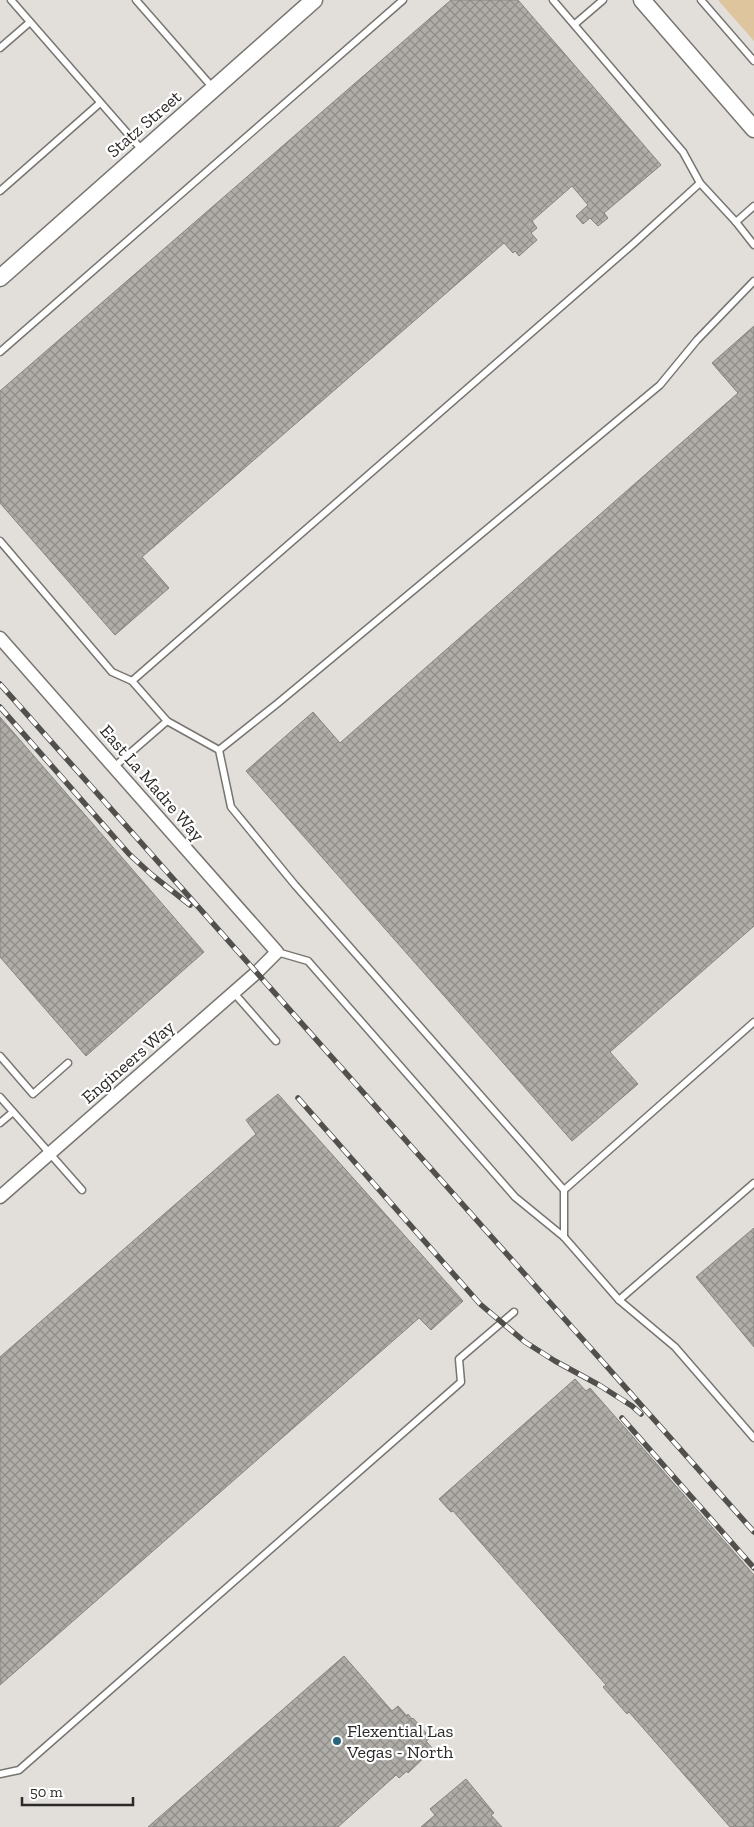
<svg xmlns="http://www.w3.org/2000/svg" width="754" height="1827" viewBox="0 0 754 1827" font-family="'Zilla Slab',serif">
	<style>
		.green { fill: #dfc59e }
		.building { fill: url(#building-cross-hatch); stroke: #87847f }
		.lines { fill: none; stroke-linecap: round; stroke-linejoin: round }
		.service-casing { stroke: #787571; stroke-width: 9 }
		.minor-casing { stroke: #787571; stroke-width: 15 }
		.tertiary-casing { stroke: #787571; stroke-width: 19 }
		.service { stroke: #fff; stroke-width: 6 }
		.minor { stroke: #fff; stroke-width: 12 }
		.tertiary { stroke: #fff; stroke-width: 16 }
		.rail-casing { stroke: #51504d; stroke-width: 5.5 }
		.rail { stroke: #fff; stroke-width: 4; stroke-dasharray: 11; stroke-linecap: butt }
		.poi-dot { fill: #2a657d; stroke: #fff; stroke-width: 2 }
		.labels { text-anchor: middle; dominant-baseline: central; stroke-width: 4.5; stroke-linejoin: round; paint-order: stroke }
		.street-label { font-size: 18px; fill: #2b2a28; stroke: #fff }
		.poi-label { font-size: 18px; fill: #2b2a28; stroke: #fff; text-anchor: start }
	</style>
	<defs>
		<pattern id="building-cross-hatch" width="8" height="8" patternUnits="userSpaceOnUse" patternTransform="scale(1.25)"><rect width="8" height="8" fill="#b0ada8"/><path d="M0 0l8 8M0 8l8-8" fill="none" stroke="#8f8d89"/></pattern>
	</defs>
	<rect width="100%" height="100%" fill="#e2dfda"/>
	<!-- green -->
	<path class="green" d="M 718,0 L 754,0 L 754,41 Z"/>
	<!-- building -->
	<g class="building">
		<path d="M 451,0 L 518,0 L 661,165 L 604,213 L 608,218 L 598,226 L 590,218 L 583,224 L 576,216 L 588,205 L 572,186 L 532,221 L 537,228 L 531,233 L 537,240 L 519,256 L 515,251 L 513,253 L 504,243 L 142,557 L 169,588 L 115,635 L 0,503 L 0,391 Z"/>
		<path d="M 754,326 L 754,926 L 610,1052 L 638,1084 L 572,1141 L 246,771 L 313,712 L 340,743 L 738,393 L 712,363 Z"/>
		<path d="M 0,717 L 204,952 L 86,1056 L 0,957 Z"/>
		<path d="M 278,1094 L 463,1301 L 431,1330 L 419,1318 L 0,1685 L 0,1357 L 256,1134 L 246,1120 Z"/>
		<path d="M 754,1228 L 754,1347 L 696,1277 Z"/>
		<path d="M 575,1379 L 586,1391 L 590,1388 L 754,1575 L 754,1827 L 730,1827 L 629,1712 L 627,1714 L 603,1687 L 606,1685 L 453,1511 L 451,1512 L 439,1499 Z"/>
		<path d="M 344,1656 L 392,1711 L 398,1706 L 407,1716 L 408,1714 L 412,1719 L 413,1718 L 426,1733 L 425,1734 L 429,1739 L 426,1741 L 433,1749 L 408,1773 L 407,1771 L 399,1778 L 396,1775 L 338,1827 L 148,1827 Z"/>
		<path d="M 466,1779 L 494,1813 L 491,1815 L 502,1827 L 421,1827 L 435,1815 L 430,1809 Z"/>
	</g>
	<g class="lines">
		<!-- service casing -->
		<g class="service-casing">
			<g id="service">
				<path d="M 11,0 L 142,150"/>
				<path d="M 136,0 L 213,88"/>
				<path d="M 553,0 L 683,152 L 700,183 L 736,222 L 754,245"/>
				<path d="M 701,0 L 754,61"/>
				<path d="M 575,24 L 603,0"/>
				<path d="M 0,48 L 30,22"/>
				<path d="M 0,191 L 100,103"/>
				<path d="M 736,222 L 754,206"/>
				<path d="M 0,352 L 403,0"/>
				<path d="M 0,541 L 112,672 L 132,681 L 167,721 L 219,750 L 231,807 L 295,885 L 564,1190 L 564,1237"/>
				<path d="M 132,681 L 633,244 L 700,183"/>
				<path d="M 219,750 L 278,703 L 660,385 L 697,340 L 754,281"/>
				<path d="M 114,767 L 167,721"/>
				<path d="M 277,952 L 308,961 L 515,1197 L 564,1237 L 619,1300 L 675,1347 L 754,1438"/>
				<path d="M 234,993 L 276,1041"/>
				<path d="M 0,1056 L 33,1094 L 68,1063"/>
				<path d="M 0,1097 L 82,1190"/>
				<path d="M 0,1123 L 13,1112"/>
				<path d="M 564,1190 L 754,1022"/>
				<path d="M 619,1300 L 754,1183"/>
				<path d="M 0,1774 L 19,1770 L 461,1382 L 459,1359 L 514,1312"/>
			</g>
		</g>
		<!-- minor casing -->
		<g class="minor-casing">
			<path id="minor" d="M 0,638 L 277,952 L 256,973 L 0,1197"/>
		</g>
		<!-- tertiary casing -->
		<g class="tertiary-casing">
			<g id="tertiary">
				<path d="M 642,0 L 754,129"/>
				<path d="M 0,278 L 314,0"/>
			</g>
		</g>
		<!-- service -->
		<use href="#service" class="service"/>
		<!-- minor -->
		<use href="#minor" class="minor"/>
		<!-- tertiary -->
		<use href="#tertiary" class="tertiary"/>
		<!-- rail casing -->
		<g class="rail-casing">
			<g id="rail">
				<path d="M 0,684 L 754,1532"/>
				<path d="M 0,707 L 129,854 L 152,875 L 190,905"/>
				<path d="M 298,1098 L 480,1304 L 525,1342 L 555,1361 L 599,1385 L 632,1406 L 641,1414"/>
				<path d="M 622,1418 L 754,1568"/>
			</g>
		</g>
		<!-- rail -->
		<use href="#rail" class="rail"/>
	</g>
	<!-- markers -->
	<circle class="poi-dot" cx="337" cy="1741" r="5"/>
	<g class="labels">
		<!-- street labels -->
		<g class="street-label">
			<text transform="translate(144 124) rotate(-41)">Statz Street</text>
			<text transform="translate(152 783) rotate(49)">East La Madre Way</text>
			<text transform="translate(128 1062) rotate(-41)">Engineers Way</text>
		</g>
		<!-- poi labels -->
		<g class="poi-label">
			<text x="347" y="1731">Flexential Las<tspan x="347" dy="21">Vegas - North</tspan></text>
		</g>
	</g>
	<!-- scale -->
	<path d="M22 1797v8h111v-8" fill="none" stroke="#2b2a28" stroke-width="2.5"/>
	<text x="30" y="1797" font-size="15" fill="#2b2a28" stroke="#ffffff" stroke-width="4" paint-order="stroke">50 m</text>
</svg>
